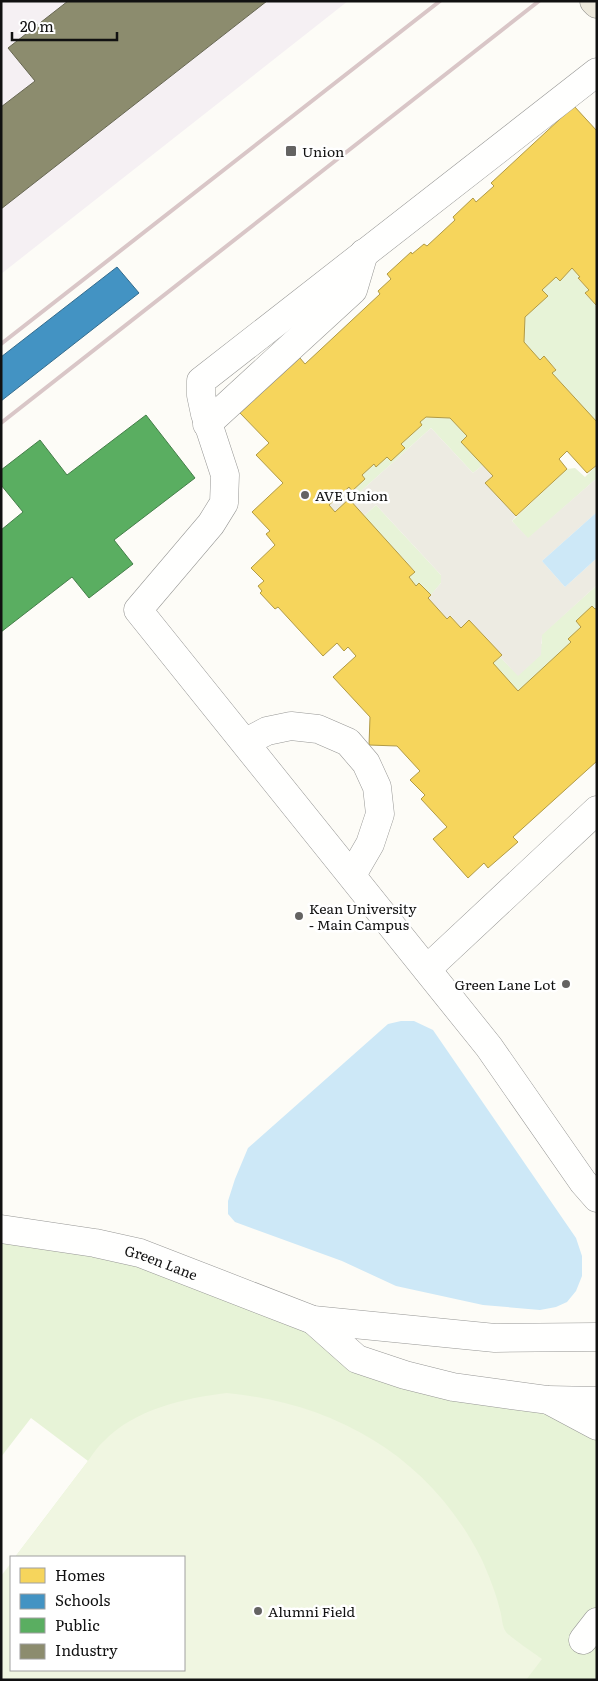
<svg xmlns="http://www.w3.org/2000/svg" width="598" height="1681" viewBox="0 0 598 1681" font-family="Literata,serif">
	<style>
		.industrial { fill: #f5f0f3 }
		.green { fill: #e7f3d7 }
		.pitch { fill: #f0f6e1 }
		.plaza { fill: #edebe2 }
		.water { fill: #cde8f7 }
		.homes { fill: #f6d55c; stroke: #b19a46 }
		.schools { fill: #4393c3; stroke: #346c8e }
		.public { fill: #5aae61; stroke: #447f49 }
		.industry { fill: #8c8c6e; stroke: #676752 }
		.lines { fill: none; stroke-linecap: round; stroke-linejoin: round }
		.minor-casing { stroke: #979795; stroke-width: 29 }
		.major-casing { stroke: #858482; stroke-width: 29 }
		.minor { stroke: #fffffe; stroke-width: 28 }
		.major { stroke: #ede9dc; stroke-width: 28 }
		.rail { stroke: #d9c6c7; stroke-width: 4 }
		.poi-dot { fill: #646362; stroke: #fff; stroke-width: 2 }
		.labels { text-anchor: middle; dominant-baseline: central; stroke-width: 5; stroke-linejoin: round; paint-order: stroke }
		.poi-label { font-size: 14px; fill: #111; stroke: #fff; text-anchor: start }
		.street-label { font-size: 14px; fill: #111; stroke: #fff }
	</style>
	<rect width="100%" height="100%" fill="#fdfcf7"/>
	<!-- industrial -->
	<path class="industrial" d="M 1,1 L 348,1 L 1,274 Z"/>
	<!-- green -->
	<g class="green">
		<path d="M 572,268 L 580,277 L 578,279 L 589,290 L 585,294 L 597,306 L 597,422 L 552,373 L 556,369 L 544,356 L 540,360 L 524,342 L 525,317 L 547,296 L 542,290 L 556,277 L 560,280 Z"/>
		<path d="M 426,417 L 450,418 L 467,436 L 483,465 L 473,473 L 431,428 L 359,493 L 355,488 L 365,479 L 362,475 L 374,464 L 376,466 L 387,457 L 405,448 L 401,444 L 422,425 L 420,422 Z"/>
		<path d="M 597,465 L 597,478 L 528,539 L 512,521 L 567,469 L 575,468 L 585,477 Z"/>
		<path d="M 376,505 L 441,575 L 441,583 L 431,595 L 420,583 L 416,586 L 409,577 L 415,571 L 364,516 Z"/>
		<path d="M 596,586 L 597,608 L 595,609 L 592,607 L 576,621 L 581,627 L 569,639 L 571,642 L 518,691 L 493,663 L 500,657 L 518,675 L 542,643 L 541,635 Z"/>
		<path d="M 1,1229 L 30,1233 L 313,1320 L 358,1359 L 597,1426 L 597,1680 L 1,1680 L 1,1576 L 11,1670 L 184,1670 L 184,1557 L 15,1557 L 88,1461 L 31,1418 L 1,1457 Z"/>
	</g>
	<!-- pitch -->
	<path class="pitch" d="M 227,1393 C 338,1404 431,1458 482,1560 C 489,1576 496,1593 500,1610 C 502,1616 502,1627 506,1632 C 510,1637 535,1654 542,1659 L 526,1680 L 1,1680 L 1,1576 L 11,1563 L 11,1670 L 184,1670 L 184,1557 L 15,1557 C 36,1530 57,1502 78,1474 C 87,1464 94,1450 104,1441 C 135,1409 185,1398 227,1393 Z"/>
	<!-- plaza -->
	<path class="plaza" d="M 431,428 L 473,473 L 483,465 L 493,476 L 485,483 L 516,516 L 512,521 L 528,538 L 597,478 L 597,512 L 542,561 L 565,587 L 597,558 L 597,587 L 596,586 L 542,635 L 541,655 L 518,676 L 500,657 L 502,655 L 470,621 L 461,628 L 451,616 L 447,619 L 428,598 L 441,583 L 441,575 L 376,505 L 364,516 L 349,499 L 335,512 L 329,505 L 349,487 L 352,491 L 355,488 L 360,492 Z"/>
	<!-- water -->
	<g class="water">
		<path d="M 597,512 L 597,558 L 565,587 L 542,561 Z"/>
		<path d="M 401,1021 L 414,1021 L 433,1030 L 576,1238 L 582,1256 L 582,1276 L 576,1291 L 567,1302 L 556,1307 L 540,1310 L 483,1305 L 396,1286 L 342,1261 L 235,1222 L 228,1214 L 228,1201 L 235,1179 L 248,1148 L 388,1024 Z"/>
	</g>
	<!-- homes -->
	<path class="homes" d="M 574,106 L 597,131 L 597,306 L 585,293 L 589,290 L 578,278 L 580,277 L 572,268 L 560,281 L 556,277 L 542,290 L 548,296 L 525,317 L 524,342 L 540,360 L 544,356 L 556,370 L 552,373 L 597,422 L 597,465 L 587,473 L 567,451 L 559,459 L 567,469 L 516,516 L 485,483 L 493,476 L 461,442 L 467,436 L 450,418 L 426,417 L 420,422 L 422,425 L 401,444 L 405,448 L 391,461 L 387,457 L 376,467 L 374,464 L 362,475 L 365,479 L 352,491 L 349,487 L 329,505 L 335,512 L 349,499 L 415,572 L 409,577 L 416,586 L 419,583 L 431,595 L 428,598 L 447,619 L 450,616 L 461,628 L 469,620 L 502,655 L 493,663 L 518,691 L 571,642 L 568,639 L 581,627 L 576,621 L 592,606 L 595,609 L 597,608 L 597,761 L 513,837 L 518,842 L 488,868 L 484,863 L 468,878 L 433,839 L 447,827 L 421,799 L 425,795 L 410,780 L 420,771 L 397,746 L 369,745 L 370,717 L 333,677 L 356,656 L 348,647 L 344,651 L 337,643 L 323,656 L 278,607 L 275,609 L 260,593 L 262,591 L 258,586 L 264,581 L 251,568 L 275,545 L 266,534 L 270,531 L 252,512 L 283,483 L 256,455 L 269,443 L 240,413 L 300,358 L 305,364 L 380,294 L 378,291 L 391,279 L 387,274 L 411,252 L 412,254 L 424,244 L 427,246 L 455,220 L 453,217 L 473,198 L 476,202 L 494,186 L 491,183 Z"/>
	<!-- schools -->
	<path class="schools" d="M 117,267 L 139,293 L 1,401 L 1,357 Z"/>
	<!-- public -->
	<path class="public" d="M 146,415 L 195,478 L 114,540 L 133,564 L 89,598 L 72,577 L 1,632 L 1,530 L 23,512 L 1,485 L 1,470 L 40,440 L 67,475 Z"/>
	<!-- industry -->
	<path class="industry" d="M 68,1 L 267,1 L 1,209 L 1,107 L 35,81 L 8,48 Z"/>
	<g class="lines">
		<!-- minor casing -->
		<g class="minor-casing">
			<g id="minor">
				<path d="M 597,72 L 201,381 L 201,395 L 205,414 L 225,475 L 224,503 L 211,524 L 138,610 L 489,1047 L 583,1182 L 597,1198"/>
				<path d="M 207,424 L 353,290 L 364,253"/>
				<path d="M 246,742 L 267,731 L 291,726 L 318,729 L 348,742 L 366,763 L 377,787 L 380,814 L 370,844 L 352,875"/>
				<path d="M 427,969 L 597,810"/>
				<path id="s1" d="M 1,1229 L 95,1243 L 140,1253 L 313,1320 L 495,1338 L 597,1337"/>
				<path d="M 313,1320 L 357,1359 L 405,1375 L 453,1387 L 548,1400 L 597,1401"/>
				<path d="M 552,1402 L 597,1426"/>
				<path d="M 583,1640 L 597,1622"/>
			</g>
		</g>
		<!-- major casing -->
		<g class="major-casing">
			<path id="major" d="M 594,1 L 597,4"/>
		</g>
		<!-- minor -->
		<use href="#minor" class="minor"/>
		<!-- major -->
		<use href="#major" class="major"/>
		<!-- rail -->
		<g class="rail">
			<path d="M 1,344 L 440,1"/>
			<path d="M 1,423 L 539,1"/>
		</g>
	</g>
	<!-- markers -->
	<g class="poi-dot">
		<rect x="285" y="145" width="12" height="12" rx="2.5"/>
		<circle cx="305" cy="495" r="5"/>
		<circle cx="299" cy="916" r="5"/>
		<circle cx="566" cy="984" r="5"/>
		<circle cx="258" cy="1611" r="5"/>
	</g>
	<g class="labels">
		<!-- poi labels -->
		<g class="poi-label">
			<text x="302" y="151">Union</text>
			<text x="315" y="495">AVE Union</text>
			<text x="309" y="908">Kean University<tspan x="309" dy="16">- Main Campus</tspan></text>
			<text x="556" y="984" text-anchor="end">Green Lane Lot</text>
			<text x="268" y="1611">Alumni Field</text>
		</g>
		<!-- street labels -->
		<g class="street-label">
			<text stroke="none"><textPath href="#s1" startOffset="164">Green Lane</textPath></text>
		</g>
	</g>
	<!-- border -->
	<rect width="598" height="1681" fill="none" stroke="#111111" stroke-width="5"/>
	<!-- legend -->
	<rect x="10" y="1556" width="175" height="115" fill="#ffffff" stroke="#a0a0a0"/>
	<rect x="20" y="1568" width="25" height="15" fill="#f6d55c" stroke="#a0a0a0"/>
	<text x="55" y="1581" font-size="15" fill="#111111">Homes</text>
	<rect x="20" y="1594" width="25" height="15" fill="#4393c3" stroke="#a0a0a0"/>
	<text x="55" y="1606" font-size="15" fill="#111111">Schools</text>
	<rect x="20" y="1618" width="25" height="15" fill="#5aae61" stroke="#a0a0a0"/>
	<text x="55" y="1631" font-size="15" fill="#111111">Public</text>
	<rect x="20" y="1644" width="25" height="15" fill="#8c8c6e" stroke="#a0a0a0"/>
	<text x="55" y="1656" font-size="15" fill="#111111">Industry</text>
	<!-- scale -->
	<path d="M12 32v8h105v-8" fill="none" stroke="#111111" stroke-width="2.5"/>
	<text x="20" y="32" font-size="15" fill="#111111" stroke="#ffffff" stroke-width="4" paint-order="stroke">20 m</text>
</svg>
